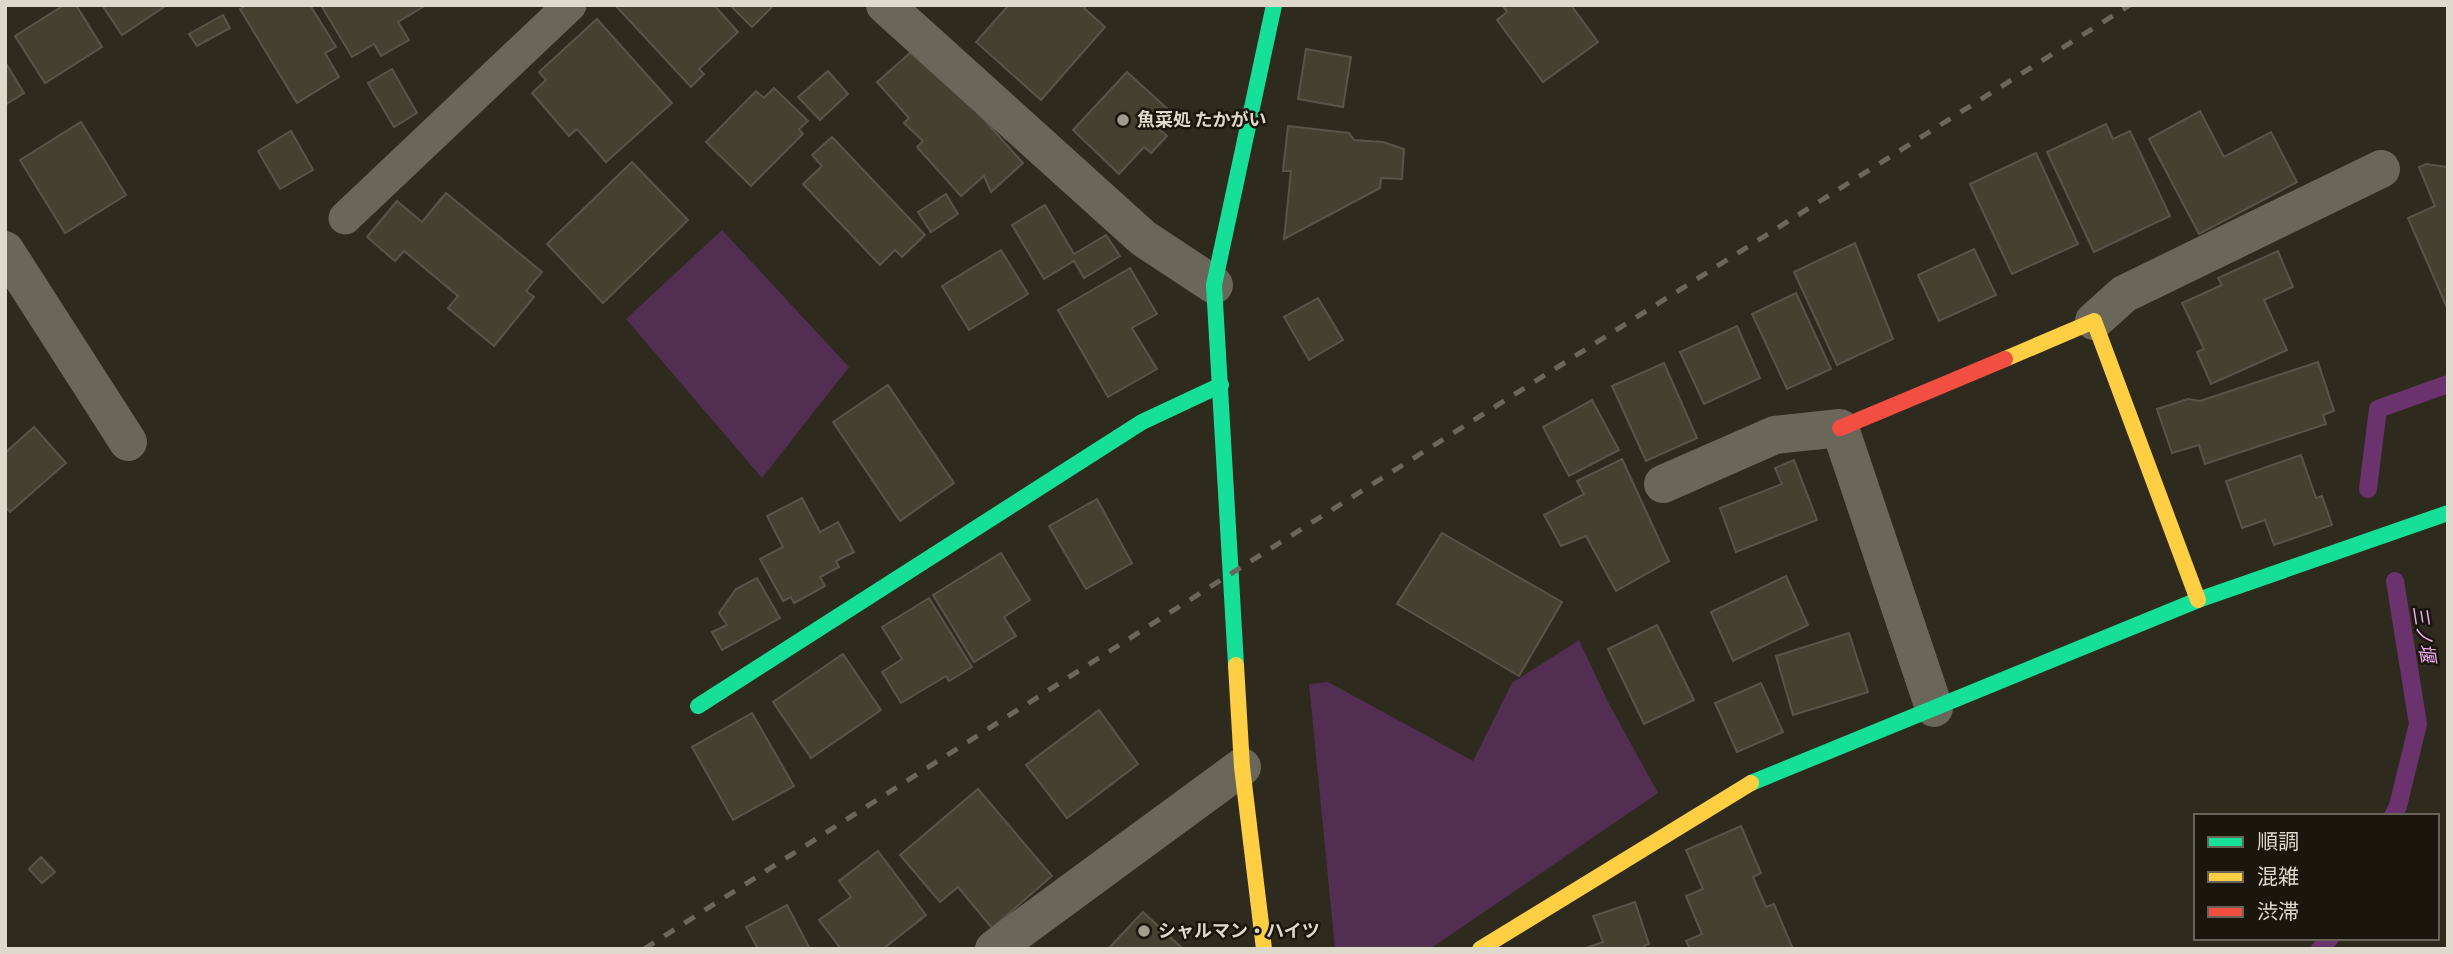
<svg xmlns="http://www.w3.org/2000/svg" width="2453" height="954" viewBox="0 0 2453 954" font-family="'Crimson Pro','Noto Sans JP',serif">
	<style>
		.green { fill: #522e53 }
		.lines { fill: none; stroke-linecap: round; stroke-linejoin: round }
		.stream { stroke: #6a336d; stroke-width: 18 }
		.building { fill: #454030; stroke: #585449; stroke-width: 2 }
		.lane { stroke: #6a6659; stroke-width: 33 }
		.street { stroke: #6a6659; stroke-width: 38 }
		.fast { stroke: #16e098; stroke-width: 16 }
		.slow { stroke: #ffcf43; stroke-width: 16 }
		.jam { stroke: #f24e42; stroke-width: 16 }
		.rail { stroke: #6a665a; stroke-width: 5; stroke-dasharray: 12 12; stroke-linecap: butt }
		.poi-dot { fill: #a09c8e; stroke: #1a160d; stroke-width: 2.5 }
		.labels { text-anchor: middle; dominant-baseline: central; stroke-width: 5; stroke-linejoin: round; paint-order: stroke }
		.poi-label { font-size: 18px; font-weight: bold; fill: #ddd9cb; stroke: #1a160d; text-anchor: start }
		.water-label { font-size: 19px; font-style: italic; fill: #f1acf5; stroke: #1a160d }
	</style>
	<rect width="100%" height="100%" fill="#2f2a1e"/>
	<!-- green -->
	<g class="green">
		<path d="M 722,230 L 849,367 L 762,478 L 626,319 Z"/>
		<path d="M 1579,640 L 1608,702 L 1658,793 L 1430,949 L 1335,949 L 1309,684 L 1328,682 L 1473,761 L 1512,683 Z"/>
	</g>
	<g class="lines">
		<!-- stream -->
		<g class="stream">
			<path d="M 2368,489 L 2378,409 L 2448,384"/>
			<path d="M 2393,816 L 2398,806 L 2418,724 L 2395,581"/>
			<path d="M 2320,949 L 2330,938"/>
		</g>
	</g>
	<!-- building -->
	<g class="building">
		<path d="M 64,5 L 76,5 L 102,47 L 45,83 L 15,36 Z"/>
		<path d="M 102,5 L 167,5 L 122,35 Z"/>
		<path d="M 247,5 L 310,5 L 336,47 L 325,53 L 339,77 L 297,103 L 240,9 Z"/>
		<path d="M 321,5 L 426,5 L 398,22 L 409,40 L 381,56 L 374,44 L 352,57 Z"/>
		<path d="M 615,5 L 714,5 L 738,32 L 699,69 L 704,74 L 691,87 Z"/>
		<path d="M 730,5 L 774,5 L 752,27 Z"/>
		<path d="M 1006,5 L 1087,5 L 1084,8 L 1105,27 L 1041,100 L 976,42 L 1007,7 Z"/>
		<path d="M 1502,5 L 1571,5 L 1598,42 L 1543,82 L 1497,20 L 1507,12 Z"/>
		<path d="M 223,15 L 230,28 L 197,46 L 189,34 Z"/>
		<path d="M 597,19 L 672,103 L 606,162 L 577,129 L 569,136 L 532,93 L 546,80 L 539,72 Z"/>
		<path d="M 918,46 L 1023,163 L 991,192 L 984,176 L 961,196 L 917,147 L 923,141 L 904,123 L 909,118 L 877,82 Z"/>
		<path d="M 1306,49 L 1351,57 L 1343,107 L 1298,99 Z"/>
		<path d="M 5,62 L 24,93 L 5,105 Z"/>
		<path d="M 392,69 L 417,113 L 394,127 L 368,83 Z"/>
		<path d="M 828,71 L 848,94 L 820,120 L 798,97 Z"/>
		<path d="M 1127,72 L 1171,112 L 1157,127 L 1167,136 L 1151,153 L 1144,147 L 1119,174 L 1073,130 Z"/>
		<path d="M 774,88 L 808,121 L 799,129 L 803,134 L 751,186 L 706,142 L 756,91 L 764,98 Z"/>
		<path d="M 2200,111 L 2224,157 L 2271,132 L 2297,182 L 2199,234 L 2149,139 Z"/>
		<path d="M 81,122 L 126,195 L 65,233 L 20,160 Z"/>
		<path d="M 2106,124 L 2113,139 L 2130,131 L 2170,216 L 2094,252 L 2047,152 Z"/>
		<path d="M 1288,126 L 1349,133 L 1354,140 L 1383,142 L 1404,149 L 1402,179 L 1381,178 L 1380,188 L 1284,239 L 1291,171 L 1283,171 Z"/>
		<path d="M 291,131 L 313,170 L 280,189 L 258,151 Z"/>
		<path d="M 832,137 L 925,235 L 902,257 L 895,250 L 880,265 L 803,184 L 822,166 L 812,155 Z"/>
		<path d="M 2036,153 L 2078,244 L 2012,274 L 1970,184 Z"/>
		<path d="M 632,162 L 688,220 L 603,303 L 547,244 Z"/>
		<path d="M 2426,164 L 2448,167 L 2448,310 L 2408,218 L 2435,206 L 2419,167 Z"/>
		<path d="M 446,193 L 542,272 L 526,291 L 534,297 L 494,346 L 448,308 L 458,296 L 404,251 L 395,261 L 367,237 L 397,201 L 422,222 Z"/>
		<path d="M 946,194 L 958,214 L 931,232 L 918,212 Z"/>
		<path d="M 1045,205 L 1074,254 L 1106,235 L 1120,256 L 1084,278 L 1074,261 L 1044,279 L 1012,225 Z"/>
		<path d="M 1855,243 L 1893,339 L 1837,365 L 1794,272 Z"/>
		<path d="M 1974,249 L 1996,295 L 1939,321 L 1918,275 Z"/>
		<path d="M 1001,250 L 1028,294 L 969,330 L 942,286 Z"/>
		<path d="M 2278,251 L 2293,287 L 2264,300 L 2287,350 L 2211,384 L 2197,352 L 2204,349 L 2182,303 L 2222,285 L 2218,278 Z"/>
		<path d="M 1130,268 L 1157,314 L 1132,328 L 1157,369 L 1108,397 L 1058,310 Z"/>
		<path d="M 1796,293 L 1831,369 L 1787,389 L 1752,314 Z"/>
		<path d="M 1318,298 L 1343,340 L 1309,360 L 1284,317 Z"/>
		<path d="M 1737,326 L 1760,378 L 1704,404 L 1680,352 Z"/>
		<path d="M 2318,362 L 2334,411 L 2323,415 L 2326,424 L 2205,464 L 2199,445 L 2172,453 L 2157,409 L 2188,399 L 2200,401 Z"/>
		<path d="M 1664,363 L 1697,438 L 1646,461 L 1612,386 Z"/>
		<path d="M 888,385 L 954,483 L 900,521 L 833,422 Z"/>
		<path d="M 1592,400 L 1619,450 L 1569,476 L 1543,427 Z"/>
		<path d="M 34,427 L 66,463 L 10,512 L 5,507 L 5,453 Z"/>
		<path d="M 2301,455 L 2316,498 L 2322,496 L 2332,525 L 2274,545 L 2265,520 L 2242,528 L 2226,481 Z"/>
		<path d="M 1622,459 L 1669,561 L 1616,591 L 1586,536 L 1561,546 L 1544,515 L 1584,494 L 1577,481 Z"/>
		<path d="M 1794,460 L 1817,520 L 1736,552 L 1720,508 L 1782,484 L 1775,468 Z"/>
		<path d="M 802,498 L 820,532 L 838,522 L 854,552 L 836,561 L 839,567 L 820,577 L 825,586 L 794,603 L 791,597 L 783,601 L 760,559 L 783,547 L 767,516 Z"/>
		<path d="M 1097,499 L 1132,563 L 1086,589 L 1049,526 Z"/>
		<path d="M 1442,533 L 1562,602 L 1519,676 L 1397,604 Z"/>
		<path d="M 1001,553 L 1030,600 L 1004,617 L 1016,636 L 974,662 L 933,595 Z"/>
		<path d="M 1786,576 L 1808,625 L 1733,661 L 1711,612 Z"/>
		<path d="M 757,578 L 780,618 L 722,650 L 712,632 L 727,625 L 719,613 L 736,589 Z"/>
		<path d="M 929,598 L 972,667 L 949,681 L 946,676 L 901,703 L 882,672 L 902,659 L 882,627 Z"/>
		<path d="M 1657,625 L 1694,700 L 1644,724 L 1608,649 Z"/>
		<path d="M 1849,633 L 1868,692 L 1793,715 L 1776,656 Z"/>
		<path d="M 843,654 L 881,710 L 811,758 L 773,702 Z"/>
		<path d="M 1761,683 L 1783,732 L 1737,752 L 1715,703 Z"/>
		<path d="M 1099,710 L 1138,764 L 1067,818 L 1026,765 Z"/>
		<path d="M 752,713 L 794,786 L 733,820 L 692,747 Z"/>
		<path d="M 978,789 L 1052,876 L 992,928 L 958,887 L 940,902 L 900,855 Z"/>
		<path d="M 1741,826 L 1761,873 L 1753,877 L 1766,907 L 1774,904 L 1793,949 L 1690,949 L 1686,941 L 1702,934 L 1686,896 L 1703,889 L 1686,850 Z"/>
		<path d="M 878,851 L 926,915 L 883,949 L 841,949 L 819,920 L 851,897 L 839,881 Z"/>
		<path d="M 41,857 L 55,872 L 42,883 L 29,869 Z"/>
		<path d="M 1635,902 L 1649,944 L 1644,946 L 1644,949 L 1583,949 L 1603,942 L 1593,916 Z"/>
		<path d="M 787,905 L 810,949 L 758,949 L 746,927 Z"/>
		<path d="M 1143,912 L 1183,949 L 1108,949 Z"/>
	</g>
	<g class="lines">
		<!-- lane -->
		<path class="lane" d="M 345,218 L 570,5"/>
		<!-- street -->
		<g class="street">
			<path d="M 885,5 L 1143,238 L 1214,285"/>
			<path d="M 5,250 L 128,442"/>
			<path d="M 2094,321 L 2124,294 L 2381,169"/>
			<path d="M 1663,484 L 1775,435 L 1840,428 L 1934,708"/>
			<path d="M 994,949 L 1242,767"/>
		</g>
		<!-- fast -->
		<g class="fast">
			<path d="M 1236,665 L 1214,285 L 1274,5"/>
			<path d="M 698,706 L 1142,422 L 1221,385"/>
			<path d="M 1751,783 L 2198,600 L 2448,513"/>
		</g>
		<!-- slow -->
		<g class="slow">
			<path d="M 2005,359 L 2094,321 L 2198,600"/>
			<path d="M 1236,665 L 1242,767 L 1264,949"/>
			<path d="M 1480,949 L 1751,783"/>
		</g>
		<!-- jam -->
		<path class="jam" d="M 1840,428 L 2005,359"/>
		<!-- rail -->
		<path class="rail" d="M 644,949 L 1202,592 L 2130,5"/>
	</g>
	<!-- markers -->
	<g class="poi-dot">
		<circle cx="1123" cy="120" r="7"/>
		<circle cx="1144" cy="931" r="7"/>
	</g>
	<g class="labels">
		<!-- poi labels -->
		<g class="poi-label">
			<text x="1137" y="120">魚菜処 たかがい</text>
			<text x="1158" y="931">シャルマン・ハイツ</text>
		</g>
		<!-- water labels -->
		<g class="water-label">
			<text transform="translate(2424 634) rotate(81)">三ノ堰</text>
		</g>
	</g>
	<!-- border -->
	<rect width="2453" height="954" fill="none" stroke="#ddd9cb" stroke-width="14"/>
	<!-- legend -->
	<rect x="2194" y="814" width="245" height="126" fill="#1a160d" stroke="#686459" stroke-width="2"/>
	<rect x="2208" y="837" width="35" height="10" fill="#16e098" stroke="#686459" stroke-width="2"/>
	<text x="2257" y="849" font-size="21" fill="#ddd9cb">順調</text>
	<rect x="2208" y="872" width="35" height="10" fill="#ffcf43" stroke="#686459" stroke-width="2"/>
	<text x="2257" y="884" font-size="21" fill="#ddd9cb">混雑</text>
	<rect x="2208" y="907" width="35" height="10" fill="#f24e42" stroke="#686459" stroke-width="2"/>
	<text x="2257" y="919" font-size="21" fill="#ddd9cb">渋滞</text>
</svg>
